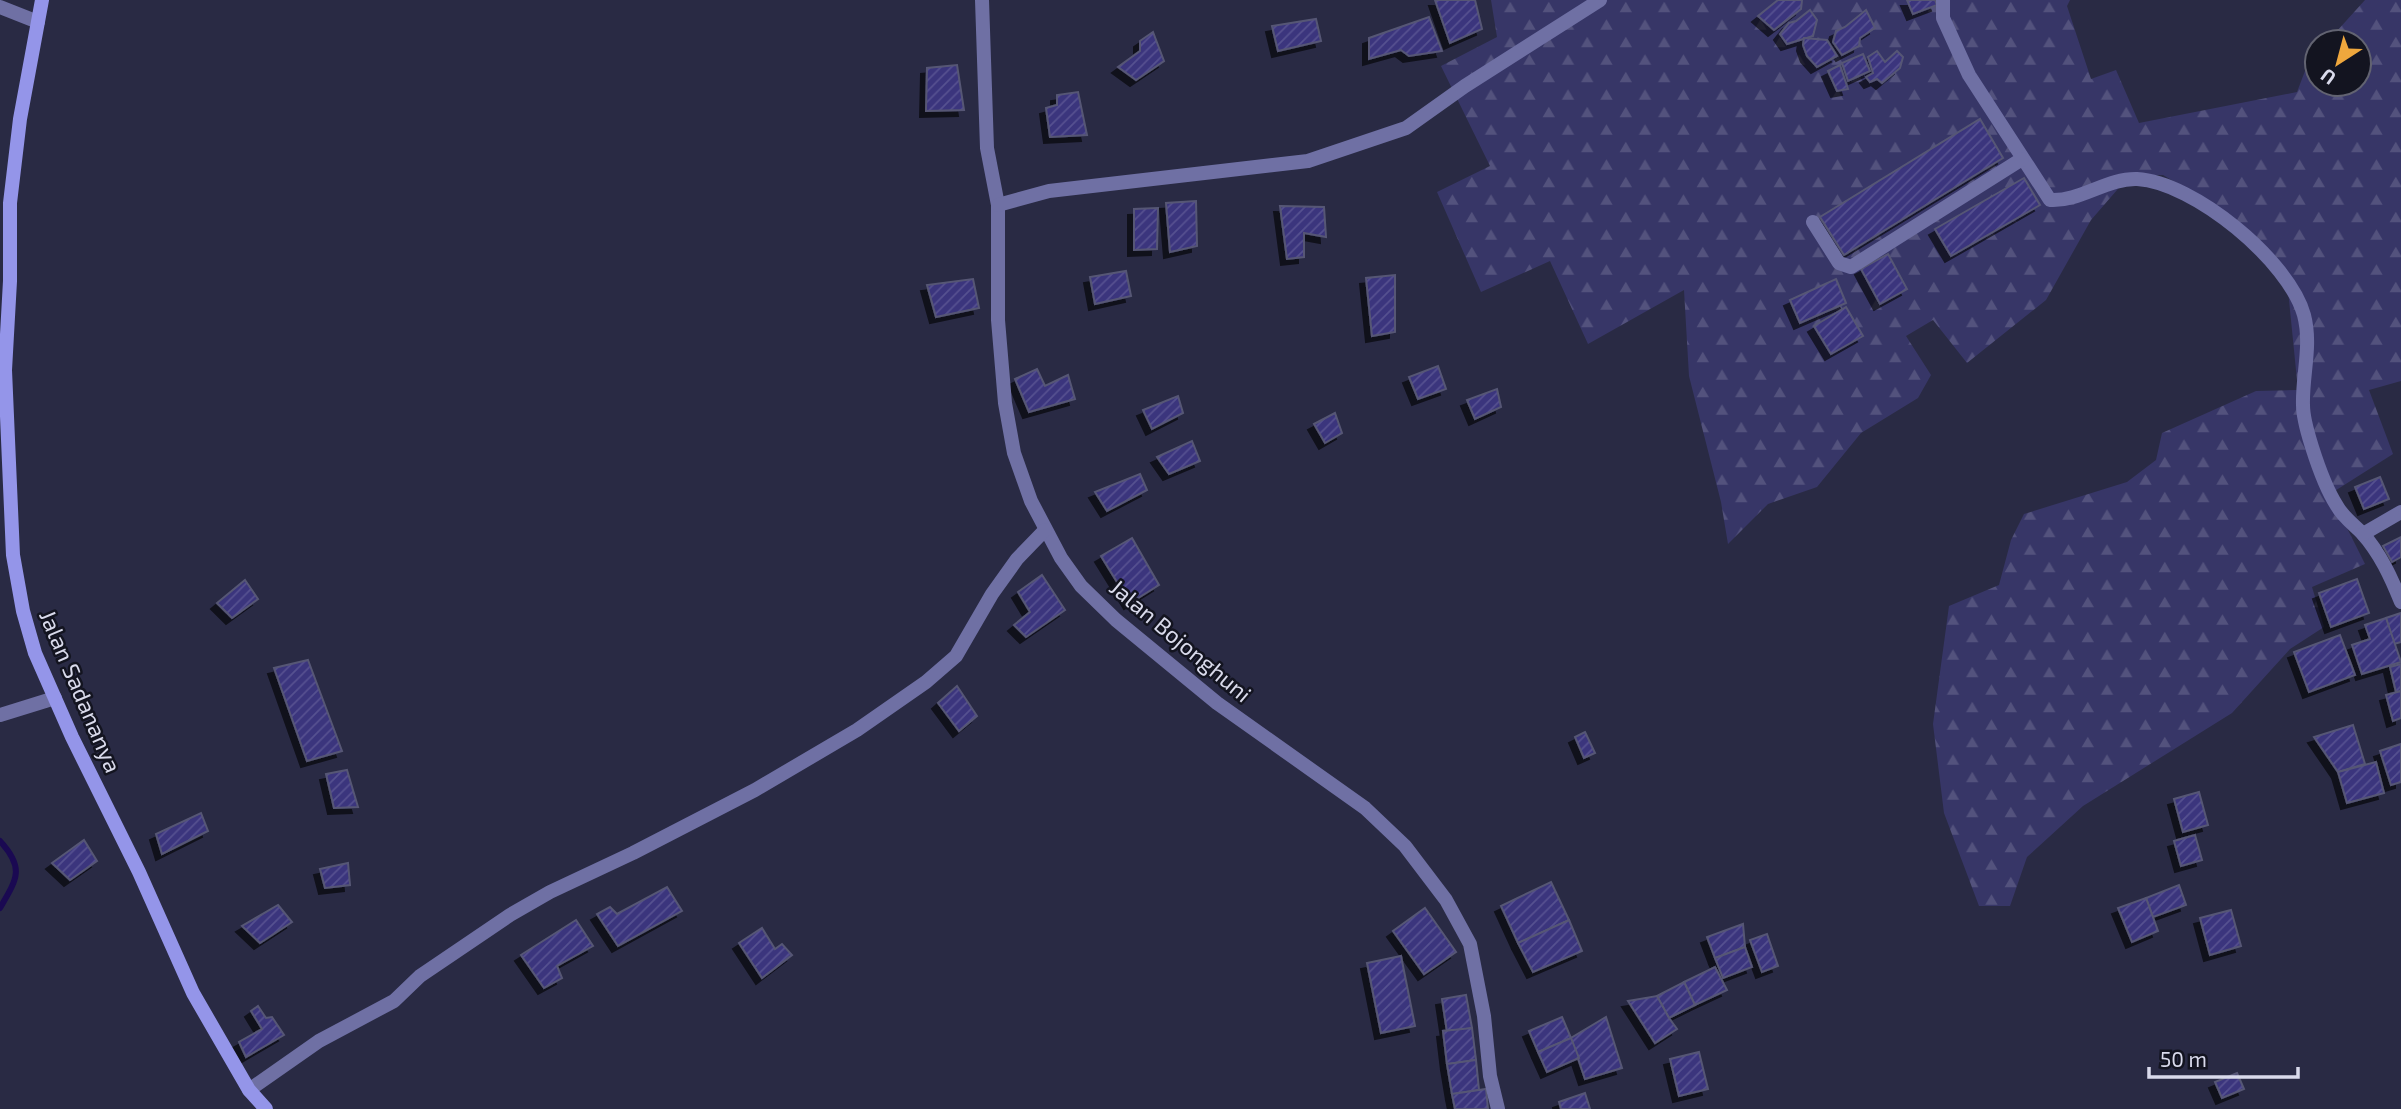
<svg xmlns="http://www.w3.org/2000/svg" width="2401" height="1109" viewBox="0 0 2401 1109" font-family="'Exo 2',sans-serif">
	<style>
		.forest { fill: url(#forest-firs) }
		.lines { fill: none; stroke-linecap: round; stroke-linejoin: round }
		.stream { stroke: #1a0952; stroke-width: 6 }
		.building { fill: url(#building-hatch); stroke: #565775; stroke-width: 2; filter: url(#shadow) }
		.street { stroke: #6f70a4; stroke-width: 14 }
		.secondary { stroke: #9495e9; stroke-width: 14 }
		.labels { text-anchor: middle; dominant-baseline: central; stroke-width: 5; stroke-linejoin: round; paint-order: stroke }
		.street-label { font-size: 23px; fill: #d9daeb; stroke: #131420 }
	</style>
	<defs>
		<pattern id="forest-firs" width="22" height="20" patternUnits="userSpaceOnUse" patternTransform="scale(1.75)"><rect width="22" height="20" fill="#373667"/><path d="M5 1l3.5 6h-7zM16 11l3.5 6h-7z" fill="#53527d"/></pattern>
		<pattern id="building-hatch" width="6" height="6" patternUnits="userSpaceOnUse" patternTransform="scale(1.75)"><rect width="6" height="6" fill="#3a347d"/><path d="M-1 1l2-2M0 6l6-6M5 7l2-2" fill="none" stroke="#565190"/></pattern>
		<filter id="shadow"><feDropShadow dx="-6" dy="6" stdDeviation="0" flood-color="#0009"/></filter>
	</defs>
	<rect width="100%" height="100%" fill="#292a44"/>
	<!-- forest -->
	<path class="forest" d="M 1491,0 L 2070,0 L 2067,6 L 2091,79 L 2116,70 L 2139,123 L 2297,92 L 2305,71 L 2317,55 L 2317,84 L 2359,84 L 2359,42 L 2327,42 L 2365,0 L 2401,0 L 2401,381 L 2369,390 L 2393,454 L 2330,494 L 2365,564 L 2312,587 L 2324,627 L 2290,649 L 2232,713 L 2083,806 L 2027,857 L 2010,906 L 1979,906 L 1944,813 L 1933,724 L 1949,606 L 1999,585 L 2011,540 L 2024,514 L 2127,482 L 2156,460 L 2162,433 L 2256,391 L 2298,390 L 2286,270 L 2212,204 L 2163,175 L 2130,175 L 2091,220 L 2046,300 L 1967,363 L 1933,320 L 1906,336 L 1931,375 L 1918,398 L 1861,433 L 1817,487 L 1768,504 L 1728,544 L 1721,502 L 1689,376 L 1684,290 L 1588,344 L 1550,261 L 1481,292 L 1437,192 L 1490,166 L 1441,66 L 1497,37 Z"/>
	<g class="lines">
		<!-- stream -->
		<path class="stream" d="M 0,841 C 25,868 17,879 0,908"/>
	</g>
	<!-- building -->
	<g class="building">
		<path d="M 1435,0 L 1475,0 L 1482,29 L 1450,43 Z"/>
		<path d="M 1778,0 L 1802,0 L 1801,9 L 1774,30 L 1758,16 Z"/>
		<path d="M 1907,0 L 1935,0 L 1937,5 L 1913,14 Z"/>
		<path d="M 1810,10 L 1817,20 L 1813,36 L 1787,44 L 1780,34 L 1789,23 L 1796,21 Z"/>
		<path d="M 1866,10 L 1875,28 L 1860,38 L 1859,46 L 1842,55 L 1833,42 L 1836,31 L 1845,27 Z"/>
		<path d="M 1429,17 L 1442,51 L 1409,56 L 1401,50 L 1369,59 L 1369,38 Z"/>
		<path d="M 1316,19 L 1321,41 L 1278,51 L 1272,26 Z"/>
		<path d="M 1153,32 L 1164,61 L 1136,80 L 1118,67 L 1140,51 L 1140,41 Z"/>
		<path d="M 1804,38 L 1827,40 L 1837,56 L 1817,67 L 1807,56 L 1803,45 Z"/>
		<path d="M 1877,51 L 1885,62 L 1897,51 L 1903,57 L 1900,68 L 1882,83 L 1877,79 L 1870,82 L 1866,77 L 1873,73 L 1868,57 Z"/>
		<path d="M 1863,54 L 1870,71 L 1848,81 L 1842,63 Z"/>
		<path d="M 957,65 L 964,110 L 926,111 L 927,68 Z"/>
		<path d="M 1840,65 L 1848,89 L 1837,91 L 1828,71 Z"/>
		<path d="M 1078,92 L 1087,135 L 1050,137 L 1046,108 L 1057,105 L 1057,95 Z"/>
		<path d="M 1980,119 L 2003,158 L 1844,255 L 1820,217 Z"/>
		<path d="M 2024,178 L 2040,205 L 1951,256 L 1935,229 Z"/>
		<path d="M 1196,201 L 1197,246 L 1170,252 L 1166,203 Z"/>
		<path d="M 1280,206 L 1324,207 L 1326,237 L 1304,233 L 1304,257 L 1287,259 Z"/>
		<path d="M 1158,208 L 1157,249 L 1134,250 L 1134,209 Z"/>
		<path d="M 1888,254 L 1907,289 L 1880,304 L 1861,269 Z"/>
		<path d="M 1126,271 L 1131,296 L 1095,304 L 1090,277 Z"/>
		<path d="M 1395,275 L 1395,332 L 1372,336 L 1366,278 Z"/>
		<path d="M 973,279 L 979,308 L 936,317 L 927,285 Z"/>
		<path d="M 1836,279 L 1846,303 L 1800,323 L 1790,300 Z"/>
		<path d="M 1846,307 L 1863,336 L 1831,354 L 1814,326 Z"/>
		<path d="M 1438,366 L 1446,389 L 1418,399 L 1409,377 Z"/>
		<path d="M 1037,369 L 1045,386 L 1068,375 L 1075,399 L 1029,412 L 1015,379 Z"/>
		<path d="M 1497,389 L 1501,407 L 1475,419 L 1467,400 Z"/>
		<path d="M 1178,396 L 1183,413 L 1152,429 L 1143,410 Z"/>
		<path d="M 1335,413 L 1342,433 L 1325,443 L 1314,424 Z"/>
		<path d="M 1192,441 L 1200,461 L 1169,474 L 1157,457 Z"/>
		<path d="M 1140,474 L 1147,490 L 1107,511 L 1095,492 Z"/>
		<path d="M 2380,477 L 2389,499 L 2364,509 L 2355,487 Z"/>
		<path d="M 2401,537 L 2401,557 L 2392,562 L 2383,546 Z"/>
		<path d="M 1132,538 L 1159,585 L 1130,603 L 1101,556 Z"/>
		<path d="M 1042,575 L 1065,610 L 1026,637 L 1014,625 L 1030,612 L 1018,592 Z"/>
		<path d="M 2357,579 L 2369,613 L 2331,627 L 2319,593 Z"/>
		<path d="M 245,580 L 258,599 L 232,618 L 217,603 Z"/>
		<path d="M 2401,613 L 2401,642 L 2394,644 L 2386,618 Z"/>
		<path d="M 2386,618 L 2401,662 L 2362,674 L 2352,645 L 2370,639 L 2365,625 Z"/>
		<path d="M 2340,635 L 2355,675 L 2309,692 L 2294,652 Z"/>
		<path d="M 308,660 L 342,751 L 307,761 L 274,668 Z"/>
		<path d="M 2401,664 L 2401,691 L 2396,692 L 2390,667 Z"/>
		<path d="M 957,686 L 977,716 L 959,731 L 938,703 Z"/>
		<path d="M 2401,691 L 2401,718 L 2393,721 L 2386,695 Z"/>
		<path d="M 2353,725 L 2365,764 L 2338,772 L 2314,737 Z"/>
		<path d="M 1585,732 L 1595,753 L 1584,758 L 1575,737 Z"/>
		<path d="M 2401,744 L 2401,782 L 2391,785 L 2380,751 Z"/>
		<path d="M 2376,762 L 2384,793 L 2347,803 L 2338,772 Z"/>
		<path d="M 347,770 L 358,807 L 334,808 L 326,774 Z"/>
		<path d="M 2199,792 L 2208,825 L 2183,832 L 2174,799 Z"/>
		<path d="M 201,813 L 208,831 L 162,854 L 156,834 Z"/>
		<path d="M 2195,835 L 2202,860 L 2181,866 L 2174,841 Z"/>
		<path d="M 84,840 L 97,861 L 70,880 L 52,863 Z"/>
		<path d="M 348,863 L 350,885 L 325,888 L 320,869 Z"/>
		<path d="M 1551,882 L 1569,920 L 1518,943 L 1501,906 Z"/>
		<path d="M 2179,885 L 2186,905 L 2153,917 L 2146,898 Z"/>
		<path d="M 667,887 L 682,911 L 618,946 L 597,914 L 610,907 L 617,914 Z"/>
		<path d="M 2146,898 L 2158,931 L 2132,942 L 2118,908 Z"/>
		<path d="M 278,905 L 292,922 L 260,943 L 242,926 Z"/>
		<path d="M 1425,908 L 1456,952 L 1424,974 L 1393,931 Z"/>
		<path d="M 2231,910 L 2241,946 L 2210,955 L 2200,918 Z"/>
		<path d="M 576,920 L 593,946 L 557,966 L 562,978 L 544,988 L 521,955 Z"/>
		<path d="M 1569,920 L 1582,951 L 1533,972 L 1518,943 Z"/>
		<path d="M 1743,924 L 1745,947 L 1715,958 L 1707,937 Z"/>
		<path d="M 762,928 L 775,949 L 782,944 L 792,955 L 762,978 L 739,943 Z"/>
		<path d="M 1767,934 L 1778,966 L 1762,972 L 1750,940 Z"/>
		<path d="M 1745,947 L 1752,967 L 1723,978 L 1715,958 Z"/>
		<path d="M 1401,956 L 1415,1026 L 1381,1033 L 1367,963 Z"/>
		<path d="M 1715,967 L 1727,990 L 1695,1005 L 1684,982 Z"/>
		<path d="M 1684,982 L 1695,1005 L 1669,1018 L 1657,996 Z"/>
		<path d="M 1466,995 L 1472,1028 L 1447,1032 L 1442,999 Z"/>
		<path d="M 1657,996 L 1669,1018 L 1677,1029 L 1655,1043 L 1628,1001 Z"/>
		<path d="M 258,1006 L 266,1018 L 272,1017 L 284,1035 L 246,1057 L 239,1042 L 262,1029 L 251,1011 Z"/>
		<path d="M 1562,1017 L 1571,1038 L 1538,1052 L 1529,1031 Z"/>
		<path d="M 1606,1017 L 1622,1068 L 1585,1079 L 1571,1038 Z"/>
		<path d="M 1472,1028 L 1476,1060 L 1447,1064 L 1443,1031 Z"/>
		<path d="M 1571,1038 L 1579,1058 L 1547,1072 L 1538,1052 Z"/>
		<path d="M 1699,1052 L 1708,1089 L 1679,1096 L 1670,1059 Z"/>
		<path d="M 1476,1060 L 1479,1090 L 1452,1094 L 1447,1064 Z"/>
		<path d="M 2237,1073 L 2244,1089 L 2222,1098 L 2215,1082 Z"/>
		<path d="M 1486,1089 L 1488,1109 L 1455,1109 L 1452,1094 Z"/>
		<path d="M 1585,1093 L 1590,1109 L 1561,1109 L 1559,1102 Z"/>
	</g>
	<g class="lines">
		<!-- street -->
		<g class="street">
			<path d="M 982,0 L 987,148 L 998,205 L 998,320 L 1005,403 L 1014,453 L 1031,501 L 1061,558 L 1081,586 L 1116,620 L 1217,703 L 1365,808 L 1405,846 L 1446,900 L 1470,944 L 1484,1016 L 1490,1076 L 1498,1109"/>
			<path d="M 1943,0 L 1943,18 L 1969,75 L 2050,200 C 2080,202 2107,178 2137,179 C 2194,182 2289,261 2304,315 C 2312,346 2302,375 2303,405 C 2303,419 2308,434 2312,447 C 2318,466 2326,489 2337,506 C 2343,517 2353,524 2362,533 C 2380,553 2391,577 2401,602"/>
			<path d="M 0,7 L 38,22"/>
			<path d="M 998,205 L 1049,191 L 1308,161 L 1406,128 L 1465,86 L 1600,0"/>
			<path d="M 1813,222 L 1839,263 L 1851,267 L 2022,159"/>
			<path d="M 2363,534 L 2401,512"/>
			<path d="M 0,715 L 55,698"/>
			<path d="M 249,1090 L 319,1041 L 394,1001 L 420,976 L 510,915 L 550,892 L 633,853 L 755,790 L 857,730 L 926,682 L 956,656 L 992,594 L 1017,559 L 1045,530"/>
		</g>
		<!-- secondary -->
		<path class="secondary" d="M 42,0 L 20,119 L 10,203 L 10,281 L 5,370 L 13,555 L 23,611 L 35,653 L 72,737 L 139,872 L 193,993 L 249,1090 L 266,1109"/>
	</g>
	<g class="labels">
		<!-- street labels -->
		<g class="street-label">
			<text transform="translate(1181 640) rotate(40)">Jalan Bojonghuni</text>
			<text transform="translate(81 691) rotate(67)">Jalan Sadananya</text>
		</g>
	</g>
	<!-- north arrow -->
	<g transform="translate(2338 63) rotate(216)"><circle r="33" fill="#131420" stroke="#626371" stroke-width="2"/>
	<path d="M0-5L12 26L0 18L-12 26Z" fill="#efa73d"/>
	<text y="-10" font-size="19" font-weight="bold" text-anchor="middle" fill="#d9daeb">U</text>
	</g>
	<!-- scale -->
	<path d="M2149 1067v10h149v-10" fill="none" stroke="#d9daeb" stroke-width="3.5"/>
	<text x="2160" y="1067" font-size="21" fill="#d9daeb" stroke="#131420" stroke-width="5" paint-order="stroke">50 m</text>
</svg>
